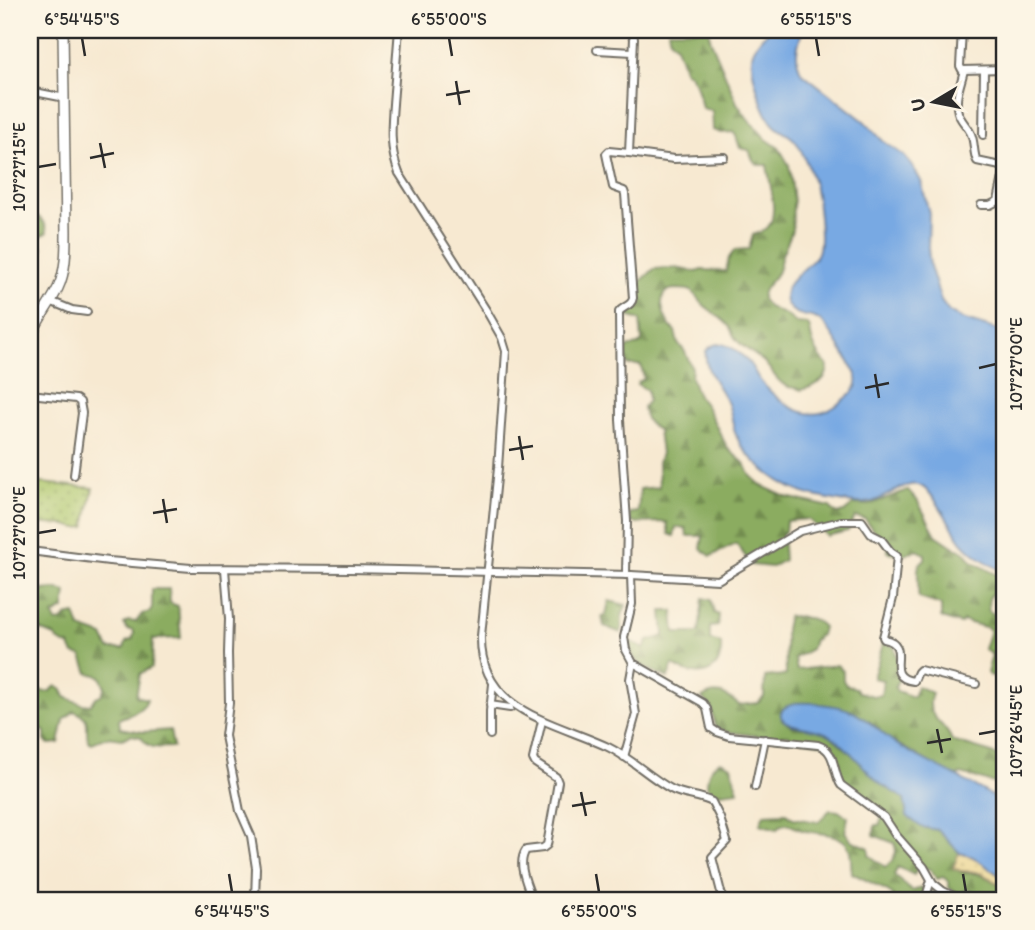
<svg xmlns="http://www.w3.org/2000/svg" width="1035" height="930" viewBox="0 0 1035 930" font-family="Itim,sans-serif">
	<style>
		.grass { fill: url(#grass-dots); stroke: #6d7a4c; stroke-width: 2 }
		.forest { fill: url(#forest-firs); stroke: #5b6c46; stroke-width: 2 }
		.sand { fill: url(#sand-dots); stroke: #8c8264; stroke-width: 2 }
		.water { fill: #78a9e3; stroke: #526a87; stroke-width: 2 }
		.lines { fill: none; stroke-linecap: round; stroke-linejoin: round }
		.street-casing { stroke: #726e65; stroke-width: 10 }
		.secondary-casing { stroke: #726e65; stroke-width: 12 }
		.street { stroke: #fff; stroke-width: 6 }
		.secondary { stroke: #fff; stroke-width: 9 }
		.ticks { fill: none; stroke: #2b2b2b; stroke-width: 2.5 }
		.neatline { fill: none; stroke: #2b2b2b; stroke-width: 2.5 }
		.ticks-label { font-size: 18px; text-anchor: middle; fill: #2b2b2b }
	</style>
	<defs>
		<pattern id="grass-dots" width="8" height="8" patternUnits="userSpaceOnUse" patternTransform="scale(1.75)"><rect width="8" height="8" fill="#afc86d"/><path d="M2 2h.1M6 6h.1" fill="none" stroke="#8fa35a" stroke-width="1.8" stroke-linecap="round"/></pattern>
		<pattern id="forest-firs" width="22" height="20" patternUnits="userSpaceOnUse" patternTransform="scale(1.75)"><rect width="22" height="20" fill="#8bac60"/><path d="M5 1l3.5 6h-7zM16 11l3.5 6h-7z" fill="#728c4f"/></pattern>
		<pattern id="sand-dots" width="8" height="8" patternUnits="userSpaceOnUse" patternTransform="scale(1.75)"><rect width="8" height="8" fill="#eeda9e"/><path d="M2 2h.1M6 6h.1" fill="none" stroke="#cb8" stroke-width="1.8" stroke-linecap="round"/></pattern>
	</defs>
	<rect width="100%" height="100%" fill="#fcf5e5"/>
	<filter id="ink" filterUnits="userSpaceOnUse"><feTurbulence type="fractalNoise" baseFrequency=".0143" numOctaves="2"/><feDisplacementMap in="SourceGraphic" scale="14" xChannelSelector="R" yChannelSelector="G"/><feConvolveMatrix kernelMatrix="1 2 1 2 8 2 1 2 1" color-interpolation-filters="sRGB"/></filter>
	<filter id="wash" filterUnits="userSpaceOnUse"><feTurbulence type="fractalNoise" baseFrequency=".00686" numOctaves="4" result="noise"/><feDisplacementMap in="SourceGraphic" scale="28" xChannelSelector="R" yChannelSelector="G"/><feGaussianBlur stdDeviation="1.57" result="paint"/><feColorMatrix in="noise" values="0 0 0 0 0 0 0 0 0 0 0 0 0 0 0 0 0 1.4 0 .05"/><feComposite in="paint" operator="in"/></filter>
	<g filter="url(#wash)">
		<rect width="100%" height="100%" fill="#f7e9d1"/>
		<!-- grass -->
		<path class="grass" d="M 30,482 L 93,488 L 85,527 L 77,528 L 66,525 L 30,523 Z"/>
		<!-- forest -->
		<g class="forest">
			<path d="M 668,30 L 708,30 L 711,41 L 737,103 L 748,119 L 766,139 L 779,148 L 789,165 L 794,201 C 791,210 794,220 792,229 C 790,239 785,246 782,255 C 780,260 780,266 778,271 C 773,282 761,287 762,299 L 768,307 L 786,315 L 796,323 L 807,324 L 810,328 C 811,342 818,356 828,366 C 828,381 814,387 801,390 C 796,387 790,388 786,386 C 776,381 771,369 764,362 C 755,354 742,348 735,338 C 733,335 732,331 730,328 C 724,318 710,312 702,303 C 698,299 696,294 691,291 C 687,289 680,289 675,289 C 653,290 663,322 675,331 L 678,344 L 684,350 L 692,368 L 691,377 L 697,394 L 706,406 L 728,449 L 744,463 L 751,476 L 762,486 L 786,497 L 830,507 L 834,512 L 838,514 L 844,512 L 854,504 L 869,505 L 908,490 L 917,500 L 936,535 L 957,549 L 964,551 L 973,562 L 1005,579 L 1005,592 L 996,588 C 989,596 987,601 989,611 L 1005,620 L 1005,676 L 990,676 L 987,673 L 992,655 L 984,649 L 989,633 L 989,628 L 963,621 L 961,624 L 941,618 L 941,605 L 919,598 C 917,591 919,587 918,580 C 918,570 916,566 925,559 L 925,554 L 917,550 L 904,555 L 888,552 L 888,541 L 872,529 L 865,519 L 855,517 L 848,531 L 827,536 L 808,519 L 786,521 L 785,532 L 782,534 L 784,560 L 772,567 L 752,565 L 736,544 L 711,556 L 701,549 L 703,536 L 687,536 L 686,528 L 676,527 L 674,536 L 669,534 L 667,522 L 631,523 L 629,513 L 638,512 L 640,489 L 659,487 L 658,463 L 661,453 L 658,430 C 647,424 644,418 643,407 L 648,401 L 647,390 L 637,384 L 638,382 L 644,379 L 641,365 L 627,365 L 626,348 L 638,345 L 642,341 L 640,320 L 627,316 L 638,302 L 637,285 L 654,269 L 675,268 L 697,272 L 701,270 L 726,271 L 729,258 L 735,250 L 749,249 L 753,235 C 757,233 765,231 768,227 C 779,215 769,180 767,165 L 758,165 L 753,160 L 749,150 L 740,148 L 736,136 L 733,132 L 721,133 L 713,130 L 712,111 L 702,108 L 697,87 L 690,74 L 685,72 L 676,46 L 670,40 Z"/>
			<path d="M 30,213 C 39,216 47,222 47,233 L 40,236 L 38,243 L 43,248 L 41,255 L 34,253 L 31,261 Z"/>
			<path d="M 56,589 L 66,592 L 64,609 L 53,615 L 56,622 L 63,621 L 66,616 L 75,614 L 80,628 L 103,636 L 109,649 L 124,649 L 126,642 L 133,639 L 134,632 L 133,630 L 128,630 L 124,624 L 128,621 L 136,622 L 142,614 L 150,612 L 152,607 L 152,589 L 169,589 L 170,603 L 178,606 L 181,638 L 153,639 L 152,667 L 140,674 L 136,696 L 147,699 C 144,711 129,714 119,719 L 120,728 L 143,732 L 170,730 L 173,747 C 158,747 150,751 141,737 L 131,735 L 122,739 L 107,737 L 92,743 L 88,741 C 84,725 94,719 74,711 L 64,720 L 59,743 L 49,744 L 45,741 L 45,732 L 43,730 L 30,732 L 30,687 L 34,686 L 44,692 L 50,691 L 56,686 L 62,690 L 65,697 L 82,704 L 91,705 L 96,697 L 101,695 L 105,687 L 100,676 L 88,673 L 82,656 L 74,654 L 69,645 C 62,644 58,642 55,636 L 40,630 L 30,620 L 33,606 L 39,604 L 42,590 Z"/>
			<path d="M 703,598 L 711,600 L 714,613 L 719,615 L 718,626 L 710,627 L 710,640 L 721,643 C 723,676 697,680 673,665 L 668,678 C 649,669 629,665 630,641 L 644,649 L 648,641 L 664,636 L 662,611 L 673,611 L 675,633 L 699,633 Z"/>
			<path d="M 609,601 L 626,605 L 622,616 L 621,633 L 604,626 L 602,616 L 606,615 Z"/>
			<path d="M 788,616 C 805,620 809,613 823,627 L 821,635 L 814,640 L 811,649 L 795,658 L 797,670 L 837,665 L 843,671 L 843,680 L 846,685 L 856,688 L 858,692 L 873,696 L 881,695 L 883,680 L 873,678 L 883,644 L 894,646 L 900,670 L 904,673 L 897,682 L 895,688 L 897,691 L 913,697 L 917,686 L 932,693 C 923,718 946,722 952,741 L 992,753 L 1004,761 L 1005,786 L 961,774 L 955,777 L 887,738 L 869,721 L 783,720 L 792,726 L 818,729 L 830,735 L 852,754 L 881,783 L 904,799 L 921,827 L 938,830 L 960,853 L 955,863 L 962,873 C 980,871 992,879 1005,890 L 1005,900 L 975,900 L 972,897 L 973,891 L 966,889 L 962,895 L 949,888 L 949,882 L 943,877 L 937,879 L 930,869 L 918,867 L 914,875 L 898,867 L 894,875 L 912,891 L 921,888 L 933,893 L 932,900 L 894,900 L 892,894 L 888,891 L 852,873 C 850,863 853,849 845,842 C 834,832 815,834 802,830 C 797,829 791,824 786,824 C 781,824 780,826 777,829 L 760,824 L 764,814 L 786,813 L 793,818 L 818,822 L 830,810 L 838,811 L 848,817 L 845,832 L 851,840 L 869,848 L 869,855 L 885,867 L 893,861 L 896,850 L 894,843 L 874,835 L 875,825 L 879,825 L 884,812 L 843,782 L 835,752 L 828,744 L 790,738 L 789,735 L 780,735 L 779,739 L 723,731 L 716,727 L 710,705 L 702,698 C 717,688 727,695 739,705 L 758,703 L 764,697 L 765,677 L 786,675 L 785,629 Z"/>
			<path d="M 720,761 L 731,766 L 738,791 L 713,794 L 707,786 C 707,774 710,767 720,761 Z"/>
		</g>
		<!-- sand -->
		<path class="sand" d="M 960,853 L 973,857 L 1005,879 L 1005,890 C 997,883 985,874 975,872 C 964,870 964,874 953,868 L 958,855 Z"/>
		<!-- water -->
		<g class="water">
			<path d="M 769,30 L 803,30 C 797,45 794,57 801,72 L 864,121 L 883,141 L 903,155 L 912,165 L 921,181 L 929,213 L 928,248 L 930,266 L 941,301 L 949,312 L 962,319 L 1005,332 L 1005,573 C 990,564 974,556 962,542 C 951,528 936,494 921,486 C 908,479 886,498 872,502 C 858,506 829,499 814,496 C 785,490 747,462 736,435 C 732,425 732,414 728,404 C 720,386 703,371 706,351 C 720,334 740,352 750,364 C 755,371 758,380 765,386 C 783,405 809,424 834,407 C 841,402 849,397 854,390 C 858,385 858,379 856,375 C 854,369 826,324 821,321 C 811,314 796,318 788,306 C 775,286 808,269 817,255 C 824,244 817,194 813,181 C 809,169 804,153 796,142 C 791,134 782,133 775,126 C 763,114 748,68 753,51 C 756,43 763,36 769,30 Z"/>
			<path d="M 796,703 C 807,702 838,705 849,710 C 869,718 883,736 901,747 C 935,767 972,782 1005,804 L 1005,879 L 973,857 L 960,853 L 938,830 L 921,827 L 907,816 L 904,799 C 897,794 888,789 881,784 C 863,769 850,748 830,735 C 818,727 783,728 781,716 C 779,708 790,705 796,703 Z"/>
		</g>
	</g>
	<g filter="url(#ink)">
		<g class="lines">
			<!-- street casing -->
			<g class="street-casing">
				<g id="street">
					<path d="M 399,30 C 397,50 396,70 394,91 C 392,119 388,146 399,173 L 486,310 L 502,338 L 506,351 L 498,468 L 481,636 C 479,712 555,722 608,747 C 631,758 649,777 671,789 C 684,796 699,795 712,802 L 720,818 L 727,841 L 712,857 L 723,900"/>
					<path d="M 962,30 L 960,66 L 962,70 L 1005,69"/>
					<path d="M 597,50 L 633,52"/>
					<path d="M 964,70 C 961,84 953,101 959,115 C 962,122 968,127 971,134 C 975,143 973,153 977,161 L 1005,167"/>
					<path d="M 35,92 L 65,98"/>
					<path d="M 983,135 L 984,70"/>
					<path d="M 629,153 L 674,159 L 724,157"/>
					<path d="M 981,205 L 990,205 L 998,201 L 1005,167"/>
					<path d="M 50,301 L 72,310 L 87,312"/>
					<path d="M 30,394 L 76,399 L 80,402 L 82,413 L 74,475"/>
					<path d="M 30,551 L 109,561 L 191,568 L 350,569 L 631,575 L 632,604 L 624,637 L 626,650 L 633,663 L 703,703 L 707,709 L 711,728 L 717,732 L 729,736 L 818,745 C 837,751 832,771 841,785 L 884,817 L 896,835 L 924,867 L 933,883 L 943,891 L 962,900"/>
					<path d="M 225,569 L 229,619 L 228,653 L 229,703 L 225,736 L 240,811 L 251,836 L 256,868 L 255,900"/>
					<path d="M 626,575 L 627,521 L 620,420 L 619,312 C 623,306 632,306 633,298 L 625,194 L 624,191 L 613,187 L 606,154 L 609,151 L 629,153 L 634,38 L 630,30"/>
					<path d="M 631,575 L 718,580 L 800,531 L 841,521 L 862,521 L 871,534 L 881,539 L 891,552 L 897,556 L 893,598 L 883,637 L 884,639 C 915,645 880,677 914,681 L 918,672 L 920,670 L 976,684"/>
					<path d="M 490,705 L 510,708"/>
					<path d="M 490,735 L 490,711 L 493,684"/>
					<path d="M 624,757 L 636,714 L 630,679 L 633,663"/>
					<path d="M 755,787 L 765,739"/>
					<path d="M 532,900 C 528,885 516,865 526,850 L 543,848 L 547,845 L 558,782 L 556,777 L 535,763 L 533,759 L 542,721"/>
					<path d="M 925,900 L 931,880"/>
				</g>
			</g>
			<!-- secondary casing -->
			<g class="secondary-casing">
				<path id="secondary" d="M 30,343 C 34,323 49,307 58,288 C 66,271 66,251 66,232 L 63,30"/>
			</g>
			<!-- street -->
			<use href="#street" class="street"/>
			<!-- secondary -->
			<use href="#secondary" class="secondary"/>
		</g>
	</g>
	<!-- ticks -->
	<path class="ticks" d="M 82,38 L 85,56M 449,38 L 452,56M 816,38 L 819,56M 456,81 L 460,105M 446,95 L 470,91M 100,143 L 105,168M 90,158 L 114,153M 38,167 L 56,164M 979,368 L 996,364M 875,374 L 879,398M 865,388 L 889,383M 519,436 L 523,460M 509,450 L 533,446M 163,499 L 167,523M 153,513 L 177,509M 38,533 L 56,530M 937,729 L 942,753M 979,734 L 996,731M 927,743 L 951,739M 581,792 L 586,816M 572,806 L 596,802M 229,874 L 232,892M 596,874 L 599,892M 963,874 L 966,892"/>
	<!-- margin -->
	<rect width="1035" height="930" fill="none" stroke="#fcf5e5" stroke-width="77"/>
	<!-- north arrow -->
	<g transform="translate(934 102) rotate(260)" stroke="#fcf5e5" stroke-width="5" paint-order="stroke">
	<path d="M0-5L12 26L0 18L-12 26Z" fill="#2b2b2b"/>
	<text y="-10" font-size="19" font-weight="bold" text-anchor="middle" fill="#2b2b2b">U</text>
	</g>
	<rect x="38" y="38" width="958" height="854" class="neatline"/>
	<g class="ticks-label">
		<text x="82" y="25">6°54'45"S</text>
		<text x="449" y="25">6°55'00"S</text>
		<text x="816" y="25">6°55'15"S</text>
		<text transform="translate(19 167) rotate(-90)" y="6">107°27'15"E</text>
		<text transform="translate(1016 364) rotate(-90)" y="6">107°27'00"E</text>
		<text transform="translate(19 533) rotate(-90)" y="6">107°27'00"E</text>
		<text transform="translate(1016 731) rotate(-90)" y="6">107°26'45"E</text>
		<text x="232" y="917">6°54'45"S</text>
		<text x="599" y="917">6°55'00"S</text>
		<text x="966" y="917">6°55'15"S</text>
	</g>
</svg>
